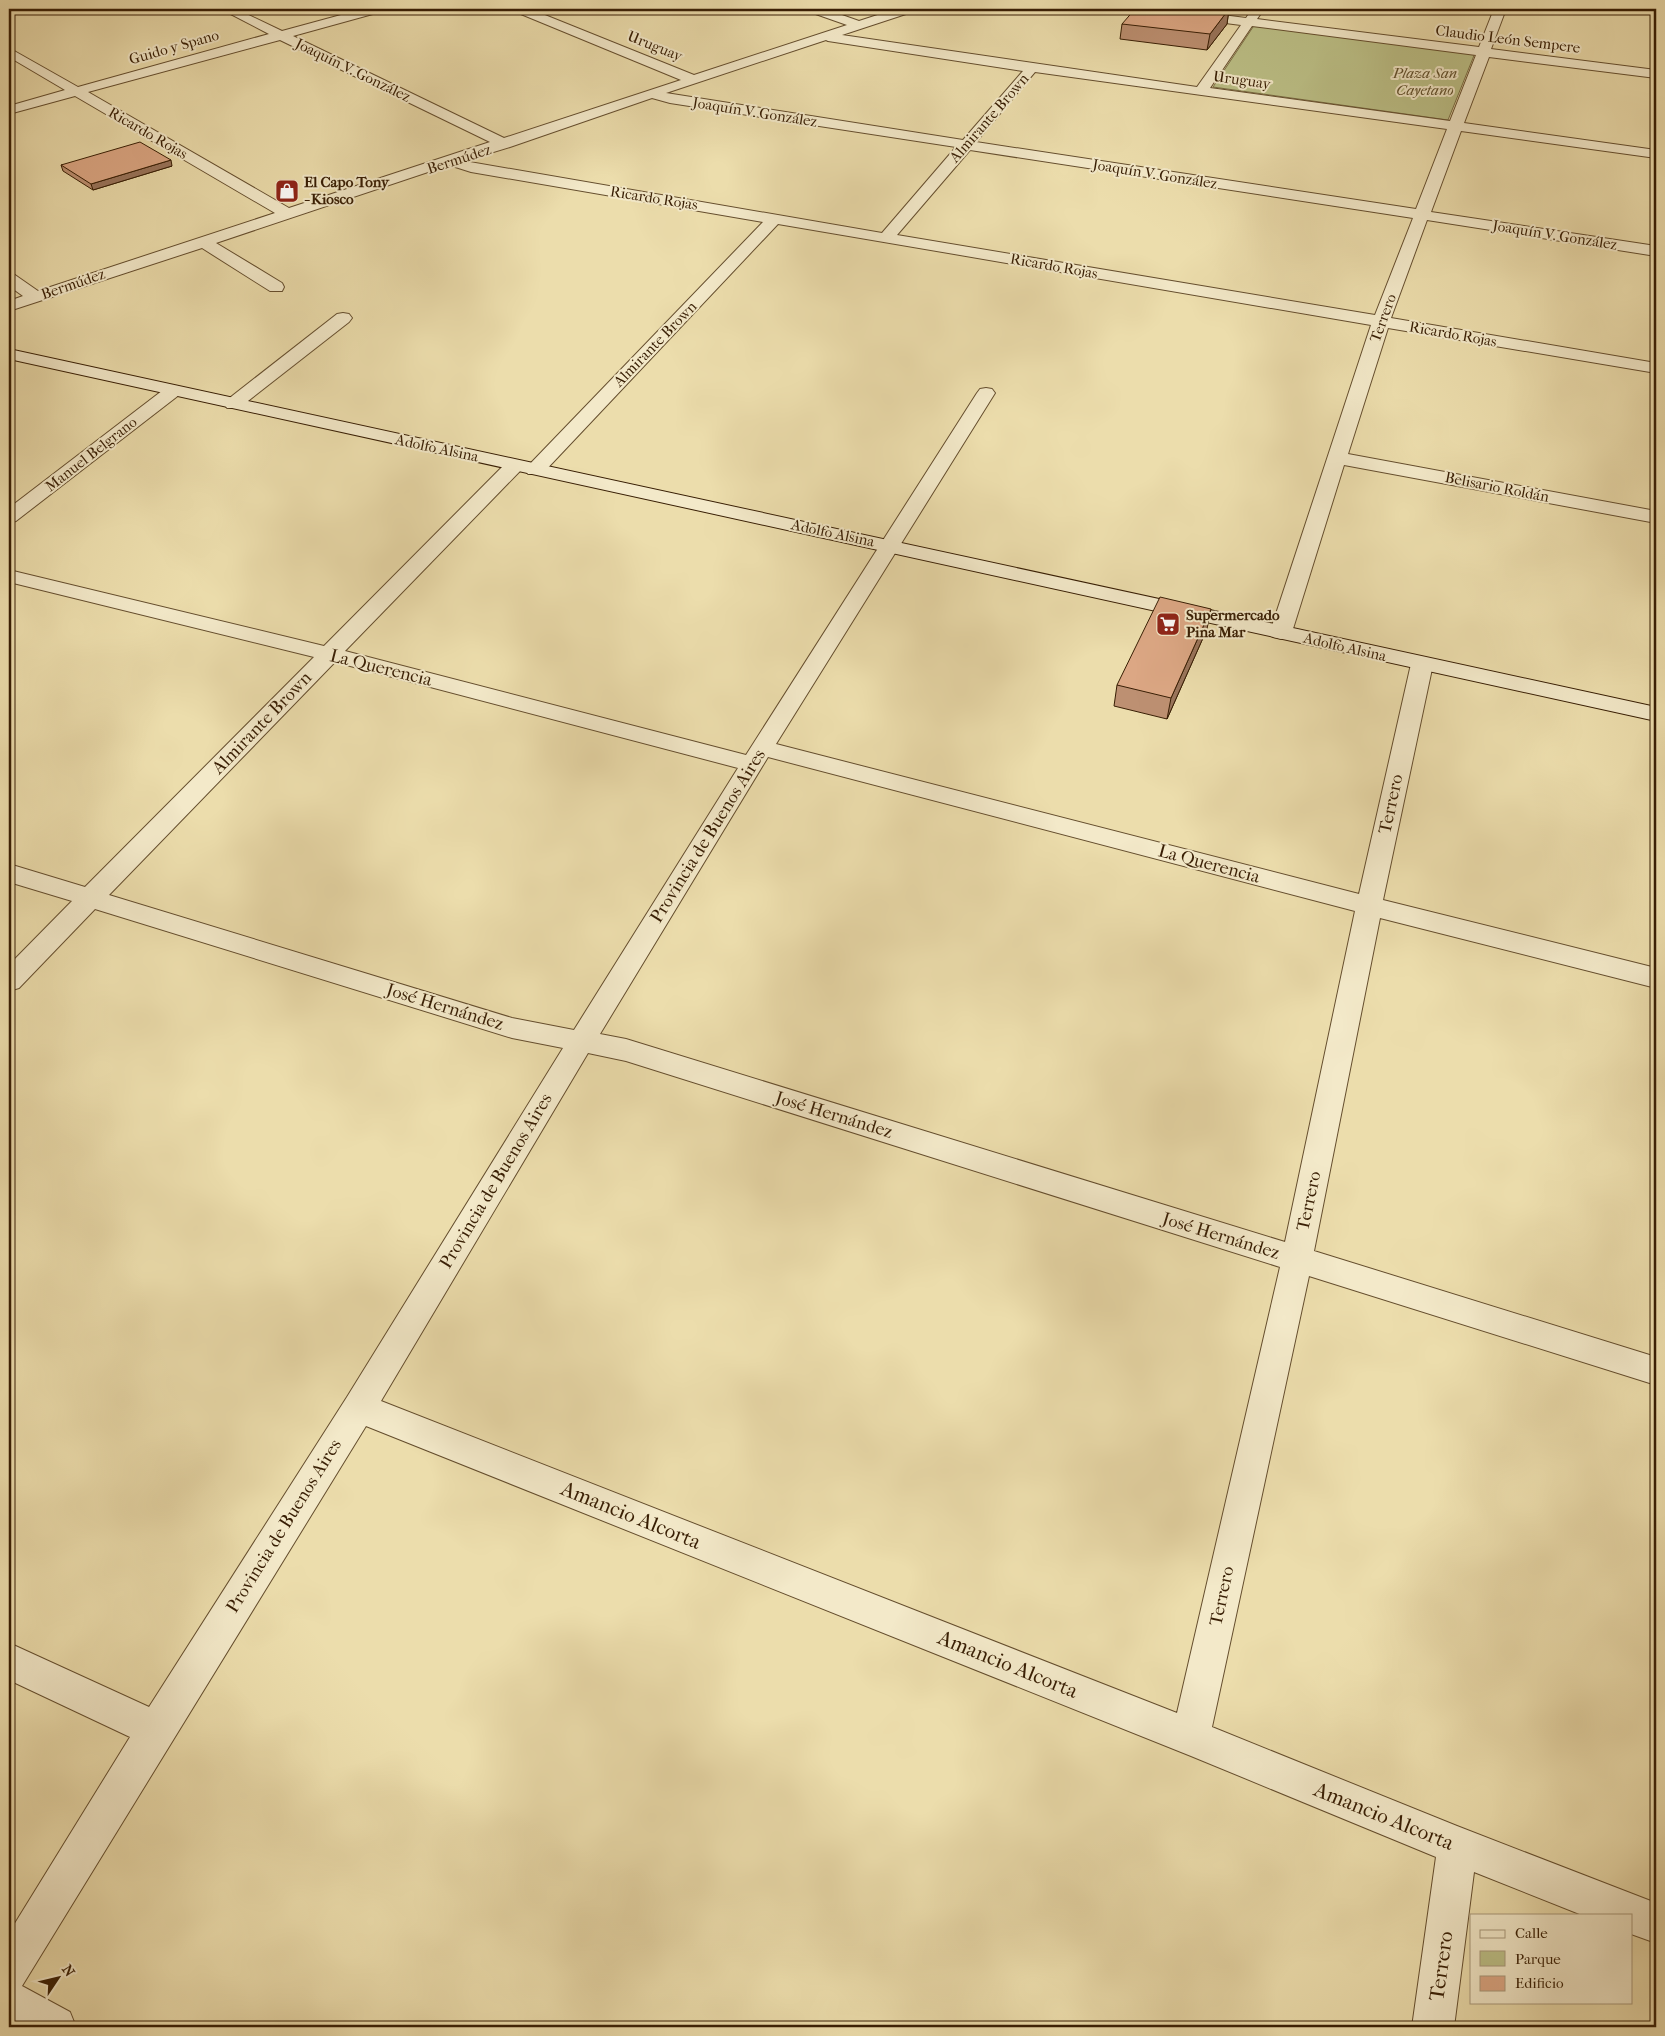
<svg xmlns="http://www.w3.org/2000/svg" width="1665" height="2036" viewBox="0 0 1665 2036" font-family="'IM FELL French Canon',serif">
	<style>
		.green { fill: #bcc087; stroke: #7a6f46 }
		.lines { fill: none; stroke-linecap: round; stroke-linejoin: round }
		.street-casing { stroke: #654e2e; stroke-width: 2 }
		.secondary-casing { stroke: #381e04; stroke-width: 2 }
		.street { fill: #f3e9c9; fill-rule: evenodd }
		.secondary { fill: #f3e9c9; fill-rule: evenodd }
		.wall { fill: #bd9072; stroke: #381e04 }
		.shaded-wall { fill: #9a755c; stroke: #381e04 }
		.building { fill: #dca784; stroke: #381e04 }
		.labels { text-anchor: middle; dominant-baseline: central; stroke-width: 4; stroke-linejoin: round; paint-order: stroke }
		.far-street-label { font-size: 15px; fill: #381e04; stroke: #f3e9c9 }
		.far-park-label { font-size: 15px; font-style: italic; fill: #604f2b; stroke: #f3e9c9 }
		.far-poi-label { font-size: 15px; font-weight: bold; fill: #381e04; stroke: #f3e9c9; text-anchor: start }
		.street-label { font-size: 18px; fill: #381e04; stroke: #f3e9c9 }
		.near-street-label { font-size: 21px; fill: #381e04; stroke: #f3e9c9 }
	</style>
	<rect width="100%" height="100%" fill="#ecddac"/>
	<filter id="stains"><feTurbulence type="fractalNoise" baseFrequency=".004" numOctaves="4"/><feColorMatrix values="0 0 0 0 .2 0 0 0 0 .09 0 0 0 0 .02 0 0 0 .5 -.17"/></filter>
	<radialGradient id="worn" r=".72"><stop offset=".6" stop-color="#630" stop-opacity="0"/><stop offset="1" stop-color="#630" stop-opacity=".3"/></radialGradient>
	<!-- green -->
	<path class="green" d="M 1255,24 L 1475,53 L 1448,120 L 1213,87 Z"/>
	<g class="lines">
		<!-- street casing -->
		<g class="street-casing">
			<g id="street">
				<path d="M 221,9 L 236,9 L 282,31 L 363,9 L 382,9 L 380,12 L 293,36 L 504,138 L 681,80 L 516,12 L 514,9 L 530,9 L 694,75 L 847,25 L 810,12 L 808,9 L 825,9 L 859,21 L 896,9 L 914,9 L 912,12 L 842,35 L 1197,87 L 1241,25 L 1147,13 L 1141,9 L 1174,9 L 1246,18 L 1252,9 L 1264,9 L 1257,19 L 1479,47 L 1494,9 L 1506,9 L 1491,49 L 1656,70 L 1656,78 L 1489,57 L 1464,123 L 1656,150 L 1656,158 L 1461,131 L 1431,212 L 1656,246 L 1656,256 L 1427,220 L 1391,318 L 1656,363 L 1656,373 L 1388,328 L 1348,454 L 1656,511 L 1656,523 L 1344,465 L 1292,632 L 1289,637 L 1281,639 L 1273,637 L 1270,632 L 1371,325 L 778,224 L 542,474 L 528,474 L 525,470 L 528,466 L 763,222 L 471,172 L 449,165 L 216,243 L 282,283 L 284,287 L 282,291 L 270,291 L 202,248 L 9,311 L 9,301 L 23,296 L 9,286 L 9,273 L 15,275 L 38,291 L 275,213 L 75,96 L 9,114 L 9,106 L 65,90 L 9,57 L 9,48 L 78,87 L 269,34 ZM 1252,26 L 1476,55 L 1450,121 L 1210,88 ZM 280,40 L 490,142 L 289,208 L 88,92 ZM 826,40 L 828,41 L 1023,71 L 963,140 L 666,93 ZM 1035,72 L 1447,129 L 1416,209 L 976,142 ZM 652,98 L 670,103 L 956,147 L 882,233 L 464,161 L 510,147 ZM 970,150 L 1413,218 L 1375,315 L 897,235 Z"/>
				<path d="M 343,313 L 349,314 L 352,318 L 349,322 L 239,408 L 227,408 L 224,404 L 227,400 L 337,314 Z"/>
				<path d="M 173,386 L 179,387 L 182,391 L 179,395 L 16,521 L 9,523 L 9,508 L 167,387 Z"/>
				<path d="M 986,388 L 992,389 L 995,393 L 776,744 L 1359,894 L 1411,664 L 1414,659 L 1422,657 L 1430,659 L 1433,664 L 1383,900 L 1656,968 L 1656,988 L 1380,918 L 1314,1251 L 1656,1357 L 1656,1385 L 1309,1276 L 1212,1727 L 1457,1826 L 1656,1903 L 1656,1943 L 1631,1934 L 1631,1915 L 1582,1915 L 1474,1872 L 1454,2027 L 1412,2027 L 1436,1857 L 1191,1756 L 366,1426 L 22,1986 L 70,2012 L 76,2027 L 13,2027 L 9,2025 L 9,1933 L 130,1737 L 9,1680 L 9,1643 L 149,1707 L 347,1397 L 563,1048 L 512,1038 L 95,909 L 19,988 L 9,991 L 9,965 L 72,901 L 9,882 L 9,864 L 85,887 L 314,657 L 9,582 L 9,570 L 324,646 L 508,461 L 522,461 L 525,465 L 522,469 L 345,651 L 746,755 L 977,393 L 980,389 ZM 335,662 L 738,768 L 574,1030 L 512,1018 L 109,895 ZM 768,757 L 1355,911 L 1285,1242 L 626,1039 L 600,1034 ZM 588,1053 L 626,1061 L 1280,1267 L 1177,1713 L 381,1401 Z"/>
			</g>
		</g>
		<!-- secondary casing -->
		<g class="secondary-casing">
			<path id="secondary" d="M 9,349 L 1656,707 L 1656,721 L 9,359 Z"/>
		</g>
		<!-- street -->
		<use href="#street" class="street"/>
		<!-- secondary -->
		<use href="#secondary" class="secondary"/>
	</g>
	<!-- wall -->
	<g class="wall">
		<path d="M 1229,9 L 1227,24 L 1207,50 L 1120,39 L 1122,24 Z"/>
		<path d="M 61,165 L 172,166 L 93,190 L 63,171 Z"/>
		<path d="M 1207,629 L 1167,719 L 1114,706 L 1117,685 Z"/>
	</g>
	<!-- shaded-wall -->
	<g class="shaded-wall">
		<path d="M 1229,9 L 1227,24 L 1207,50 L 1210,34 Z"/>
		<path d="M 171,160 L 172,166 L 93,190 L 91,184 Z"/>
		<path d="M 1211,609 L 1207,629 L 1167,719 L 1171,698 Z"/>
	</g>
	<!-- building -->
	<g class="building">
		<path d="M 1135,9 L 1229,9 L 1210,34 L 1122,24 Z"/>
		<path d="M 140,142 L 171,160 L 91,184 L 61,165 Z"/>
		<path d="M 1160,597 L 1211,609 L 1171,698 L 1117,685 Z"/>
	</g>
	<!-- icons -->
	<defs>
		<g id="shop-square" transform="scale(1.25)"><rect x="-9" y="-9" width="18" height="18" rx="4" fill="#8f2418" stroke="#f3e9c9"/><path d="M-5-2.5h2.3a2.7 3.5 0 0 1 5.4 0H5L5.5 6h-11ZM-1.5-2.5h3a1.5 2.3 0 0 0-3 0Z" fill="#fff"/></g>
		<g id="supermarket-square" transform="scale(1.25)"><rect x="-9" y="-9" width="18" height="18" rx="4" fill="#8f2418" stroke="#f3e9c9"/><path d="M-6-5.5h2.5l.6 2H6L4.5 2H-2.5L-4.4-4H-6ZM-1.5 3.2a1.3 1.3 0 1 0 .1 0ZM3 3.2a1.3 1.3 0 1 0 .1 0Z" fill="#fff"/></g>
	</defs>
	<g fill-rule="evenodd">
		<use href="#shop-square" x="287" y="191"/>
		<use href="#supermarket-square" x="1168" y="624"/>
	</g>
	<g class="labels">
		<!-- far-street labels -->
		<g class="far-street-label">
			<text transform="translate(1508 39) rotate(7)">Claudio León Sempere</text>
			<text transform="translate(655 46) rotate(22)">Uruguay</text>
			<text transform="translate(174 47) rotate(-16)">Guido y Spano</text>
			<text transform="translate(353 70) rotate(26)">Joaquín V. González</text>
			<text transform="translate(1242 80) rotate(8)">Uruguay</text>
			<text transform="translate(755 112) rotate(9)">Joaquín V. González</text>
			<text transform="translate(989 118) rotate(-49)">Almirante Brown</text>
			<text transform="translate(148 133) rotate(30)">Ricardo Rojas</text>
			<text transform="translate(459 159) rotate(-18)">Bermúdez</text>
			<text transform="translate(1155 174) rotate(9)">Joaquín V. González</text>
			<text transform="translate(654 198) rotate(9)">Ricardo Rojas</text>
			<text transform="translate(1555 235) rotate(9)">Joaquín V. González</text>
			<text transform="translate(1054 266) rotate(10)">Ricardo Rojas</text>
			<text transform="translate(73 284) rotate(-19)">Bermúdez</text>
			<text transform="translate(1383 318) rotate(-70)">Terrero</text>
			<text transform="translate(1453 334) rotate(10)">Ricardo Rojas</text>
			<text transform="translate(655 344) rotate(-46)">Almirante Brown</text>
			<text transform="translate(437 448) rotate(12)">Adolfo Alsina</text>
			<text transform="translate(91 454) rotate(-38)">Manuel Belgrano</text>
			<text transform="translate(1497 487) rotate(11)">Belisario Roldán</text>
			<text transform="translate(833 533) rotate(12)">Adolfo Alsina</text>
			<text transform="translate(1345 647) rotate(13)">Adolfo Alsina</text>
		</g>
		<!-- far-park labels -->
		<g class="far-park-label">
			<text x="1425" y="73">Plaza San<tspan x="1425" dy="17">Cayetano</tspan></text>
		</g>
		<!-- far-poi labels -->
		<g class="far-poi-label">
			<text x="304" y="182">El Capo Tony<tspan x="304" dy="17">- Kiosco</tspan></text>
			<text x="1186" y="615">Supermercado<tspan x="1186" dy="17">Pina Mar</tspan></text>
		</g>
		<!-- street labels -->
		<g class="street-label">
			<text transform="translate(381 668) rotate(14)">La Querencia</text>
			<text transform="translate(262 723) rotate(-46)">Almirante Brown</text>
			<text transform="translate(1391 804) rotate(-78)">Terrero</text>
			<text transform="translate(708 836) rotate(-58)">Provincia de Buenos Aires</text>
			<text transform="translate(1209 864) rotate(15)">La Querencia</text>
			<text transform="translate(445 1007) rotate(17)">José Hernández</text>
			<text transform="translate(834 1115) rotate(17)">José Hernández</text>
			<text transform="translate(496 1181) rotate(-59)">Provincia de Buenos Aires</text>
			<text transform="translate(1309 1201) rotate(-78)">Terrero</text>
			<text transform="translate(1221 1236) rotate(17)">José Hernández</text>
			<text transform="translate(284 1526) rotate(-58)">Provincia de Buenos Aires</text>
			<text transform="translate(1222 1596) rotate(-78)">Terrero</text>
		</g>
		<!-- near-street labels -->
		<g class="near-street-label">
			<text transform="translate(631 1515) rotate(22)">Amancio Alcorta</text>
			<text transform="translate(1008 1664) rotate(22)">Amancio Alcorta</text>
			<text transform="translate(1384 1816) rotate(22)">Amancio Alcorta</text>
			<text transform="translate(1441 1966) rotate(-82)">Terrero</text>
		</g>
	</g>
	<!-- margin -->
	<rect width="1665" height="2036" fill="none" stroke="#ecddac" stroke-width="30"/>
	<rect x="10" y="10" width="1645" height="2016" fill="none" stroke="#381e04" stroke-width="2.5"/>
	<rect x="15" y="15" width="1635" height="2006" fill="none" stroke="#381e04"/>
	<!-- legend -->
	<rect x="1470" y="1914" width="162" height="90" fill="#f3e9c9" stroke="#a8987a"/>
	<rect x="1480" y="1930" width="25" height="8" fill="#f3e9c9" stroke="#a8987a"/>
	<text x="1515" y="1938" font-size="15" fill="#381e04">Calle</text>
	<rect x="1480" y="1951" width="25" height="15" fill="#bcc087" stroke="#a8987a"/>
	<text x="1515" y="1964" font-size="15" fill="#381e04">Parque</text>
	<rect x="1480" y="1976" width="25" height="15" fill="#dca784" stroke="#a8987a"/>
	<text x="1515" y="1988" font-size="15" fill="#381e04">Edificio</text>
	<!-- north arrow -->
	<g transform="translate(58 1978) rotate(55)" stroke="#f3e9c9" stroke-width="4" paint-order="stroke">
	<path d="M0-4L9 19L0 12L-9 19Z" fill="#381e04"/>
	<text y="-8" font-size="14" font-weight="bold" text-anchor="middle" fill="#381e04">N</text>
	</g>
	<rect width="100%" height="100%" filter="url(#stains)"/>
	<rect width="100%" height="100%" fill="url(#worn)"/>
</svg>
